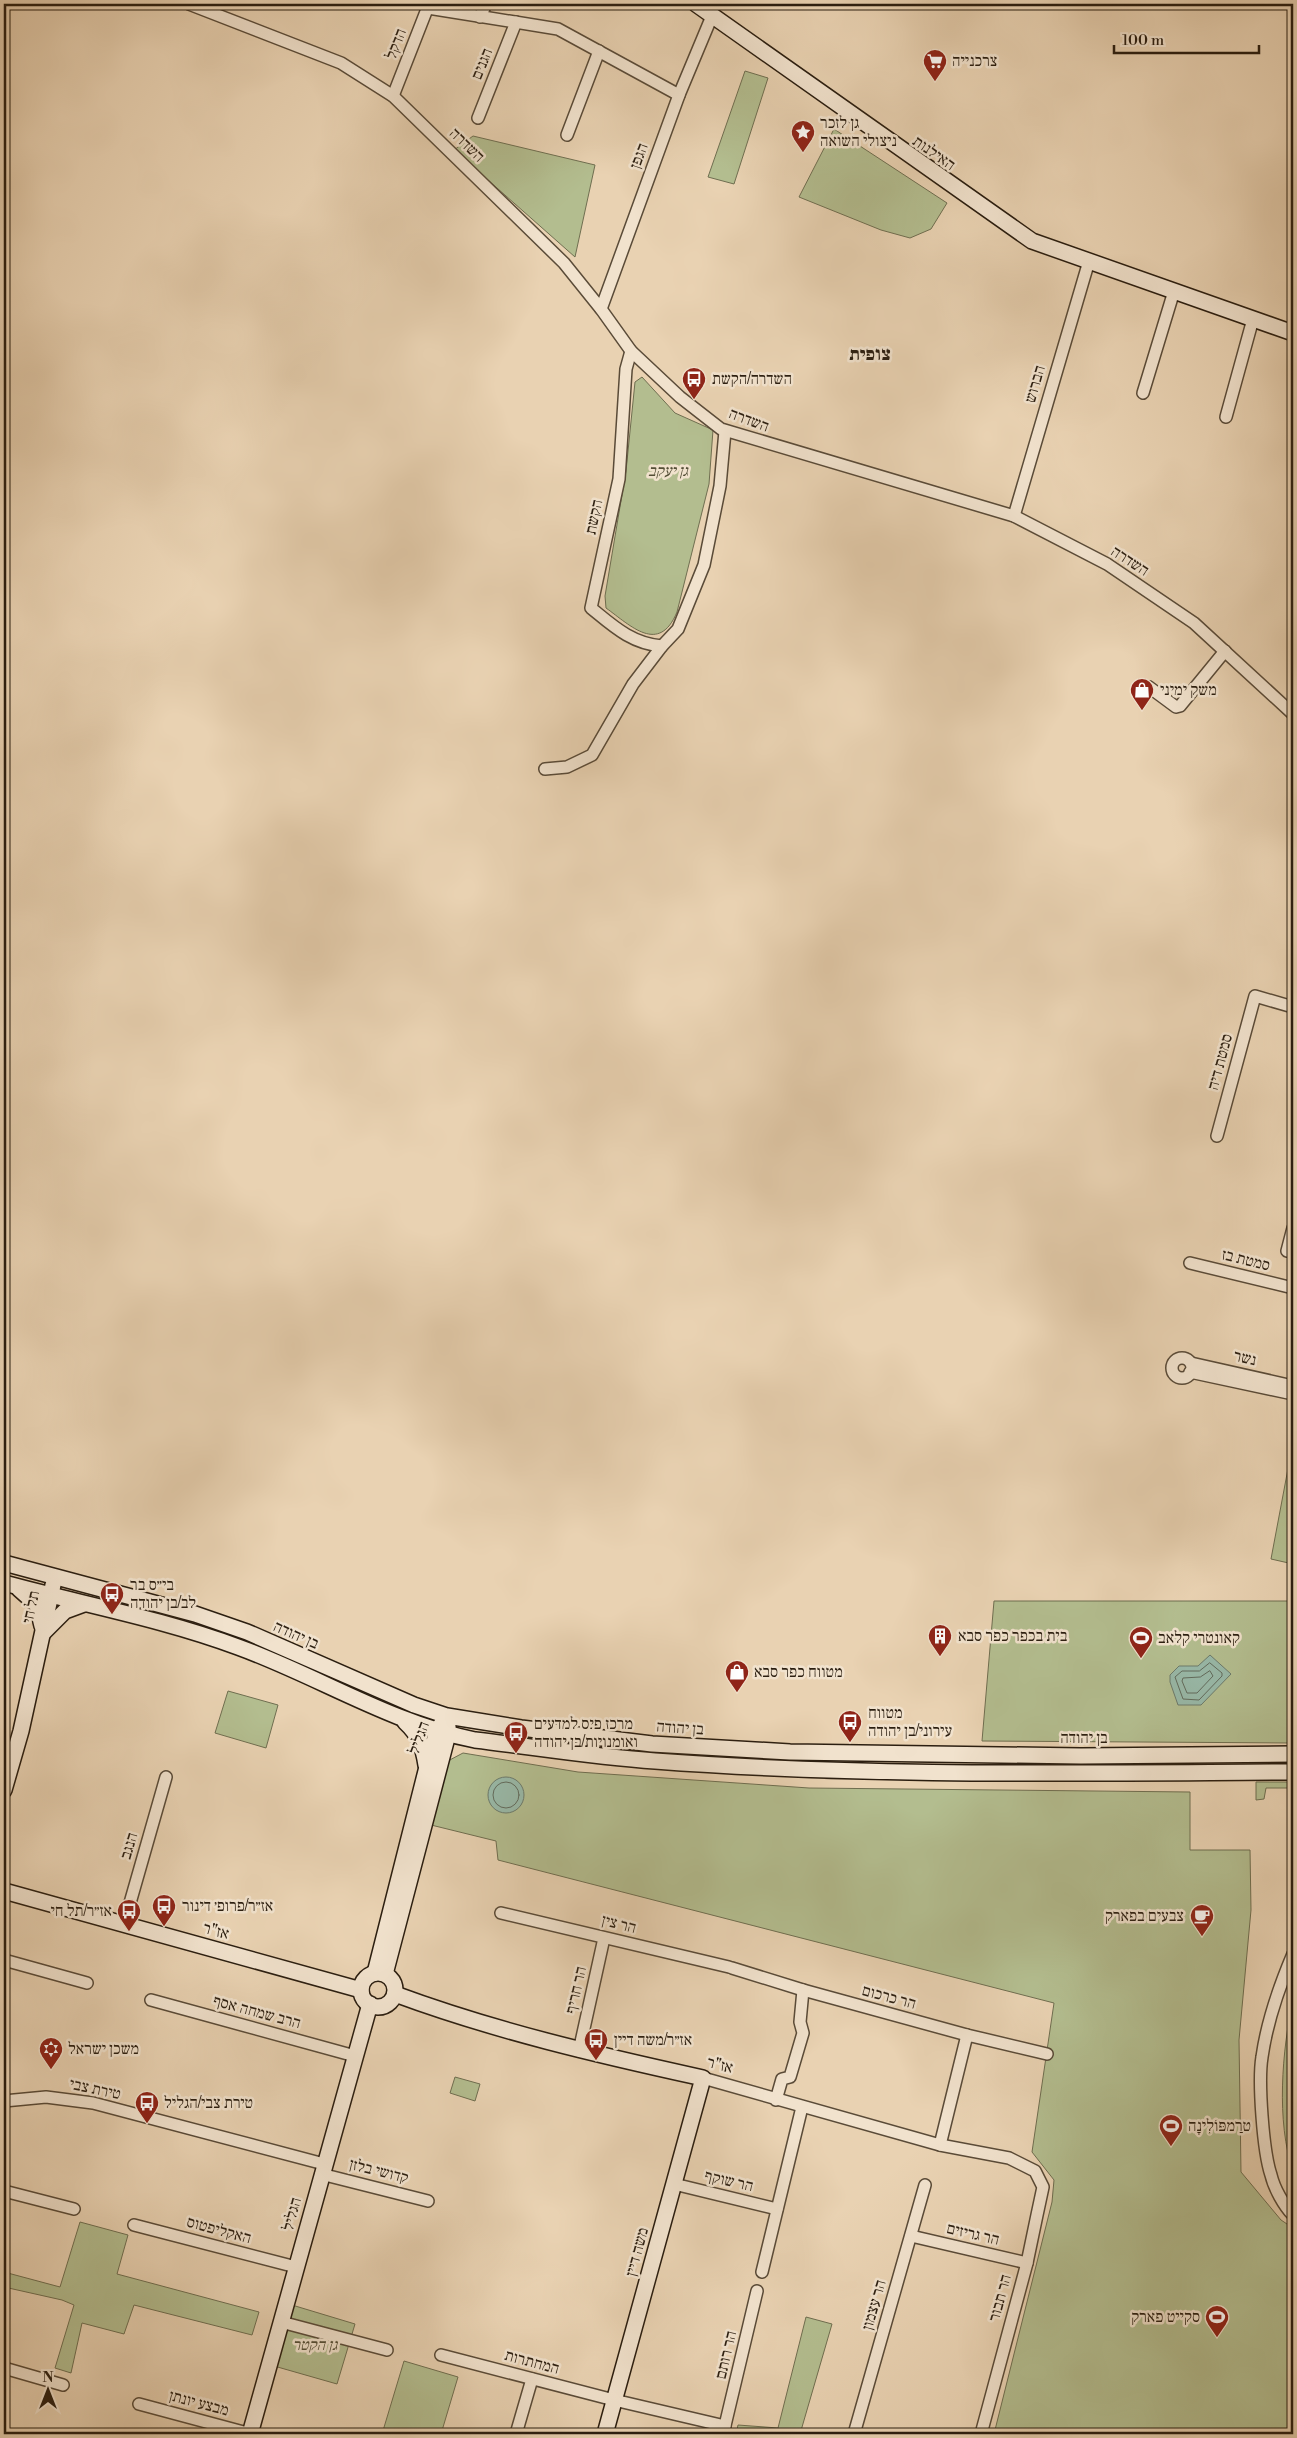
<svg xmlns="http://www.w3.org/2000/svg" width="1297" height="2438" viewBox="0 0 1297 2438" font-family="'Libre Bodoni','Frank Ruhl Libre',serif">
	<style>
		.green { fill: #b3bd8f; stroke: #6f6e50 }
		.water { fill: #98b8a7; stroke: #6c7a6b }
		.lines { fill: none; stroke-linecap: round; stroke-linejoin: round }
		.shore { stroke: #626b5c; stroke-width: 1 }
		.street-casing { stroke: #5a4b38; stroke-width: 14 }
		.secondary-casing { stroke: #2b1e10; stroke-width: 18 }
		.street { stroke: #f1e2cd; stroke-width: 11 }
		.secondary { stroke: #f1e2cd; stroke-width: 15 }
		.labels { text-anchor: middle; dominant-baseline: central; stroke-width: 5; stroke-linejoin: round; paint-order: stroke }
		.street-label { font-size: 16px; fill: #2b1e10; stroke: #f1e2cd }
		.poi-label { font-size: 16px; fill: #2b1e10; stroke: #f1e2cd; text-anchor: start }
		.park-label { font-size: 16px; font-style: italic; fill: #544e36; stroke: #f1e2cd }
		.quarter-label { font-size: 19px; font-weight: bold; fill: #2b1e10; stroke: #f1e2cd }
	</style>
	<rect width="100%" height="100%" fill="#e9d2b2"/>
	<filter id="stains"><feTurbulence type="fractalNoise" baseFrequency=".004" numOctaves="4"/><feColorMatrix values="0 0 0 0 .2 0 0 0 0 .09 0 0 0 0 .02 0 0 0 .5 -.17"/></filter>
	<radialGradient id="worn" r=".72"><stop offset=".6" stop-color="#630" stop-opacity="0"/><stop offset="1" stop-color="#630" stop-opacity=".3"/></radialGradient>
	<!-- green -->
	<g class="green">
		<path d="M 745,71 L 768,78 L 734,184 L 708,177 Z"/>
		<path d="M 834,129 L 947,203 L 931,229 L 910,238 L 881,230 L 799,197 Z"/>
		<path d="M 473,136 L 595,165 L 575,257 L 454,150 Z"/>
		<path d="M 642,377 L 675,413 L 713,430 L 709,484 L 677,612 C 659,655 631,626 606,608 L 605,596 L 626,471 L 635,382 Z"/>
		<path d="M 1293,1442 L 1293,1564 L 1271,1559 Z"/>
		<path d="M 994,1601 L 1293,1601 L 1293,1743 L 982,1741 Z"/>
		<path d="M 228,1691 L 278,1705 L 266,1748 L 215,1733 Z"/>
		<path d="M 463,1753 L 578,1772 L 809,1788 L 1190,1792 L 1190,1850 L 1250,1850 L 1251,1910 L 1239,2040 L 1241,2172 L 1281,2220 L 1293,2228 L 1293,2434 L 994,2434 L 1052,2202 L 1054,2180 L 1032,2152 L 1054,2003 L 498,1860 L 496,1841 L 427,1824 L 444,1763 Z"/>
		<path d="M 1256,1782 L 1293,1782 L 1293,1788 L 1266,1788 L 1264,1799 L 1256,1800 Z"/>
		<path d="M 1293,2000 L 1293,2171 C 1276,2122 1282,2050 1293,2000 Z"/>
		<path d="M 455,2077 L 480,2084 L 475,2101 L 450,2093 Z"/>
		<path d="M 80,2222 L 128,2235 L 117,2274 L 259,2312 L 252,2335 L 134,2305 L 124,2334 L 82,2323 L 71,2373 L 55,2368 L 74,2305 L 62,2300 L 4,2287 L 4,2272 L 60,2287 Z"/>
		<path d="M 292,2305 L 355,2324 L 337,2384 L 274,2366 Z"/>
		<path d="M 806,2317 L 832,2324 L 800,2434 L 736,2434 L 738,2425 L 778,2428 Z"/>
		<path d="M 404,2361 L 458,2377 L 441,2434 L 382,2434 Z"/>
	</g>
	<!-- water -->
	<g class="water">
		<path d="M 1210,1655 L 1231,1674 L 1201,1705 L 1178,1705 L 1170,1682 L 1170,1675 L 1179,1666 L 1198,1666 Z"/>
		<circle cx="506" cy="1795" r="18"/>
	</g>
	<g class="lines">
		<!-- shore -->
		<g class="shore">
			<path d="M 1210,1663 L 1222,1673 L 1222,1676 L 1199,1700 L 1183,1699 L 1175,1677 L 1182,1671 L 1199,1671 Z"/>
			<path d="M 1210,1671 L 1213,1676 L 1197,1693 L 1187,1693 L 1182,1681 L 1183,1678 L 1200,1677 Z"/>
			<circle cx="506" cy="1795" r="13"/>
		</g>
		<!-- street casing -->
		<g class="street-casing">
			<g id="street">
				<path d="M 189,4 L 341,63 L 393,96 L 564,263 L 601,309 L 631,351 L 680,397 L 721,429 L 1014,516 L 1107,564 L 1194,623 L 1293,714"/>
				<path d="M 428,8 L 558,29 L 679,95"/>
				<path d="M 480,17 L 486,4"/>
				<path d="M 393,96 L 429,4"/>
				<path d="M 478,118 L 516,22"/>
				<path d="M 567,135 L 599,51"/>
				<path d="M 601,309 L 679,95 L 712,16"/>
				<path d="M 631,351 L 626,369 L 619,479 L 591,608 C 613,626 632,644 662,646"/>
				<path d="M 1143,393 L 1174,291"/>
				<path d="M 1226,417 L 1253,319"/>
				<path d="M 1014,516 L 1089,261"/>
				<path d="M 1149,687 L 1176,707 L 1180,706 L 1225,651"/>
				<path d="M 545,769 L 567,767 L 592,755 L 633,684 L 662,646 L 678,629 L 704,565 L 720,486 L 725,431"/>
				<path d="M 1217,1136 L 1255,996 L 1293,1007"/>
				<path d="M 1287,1251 L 1293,1228"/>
				<path d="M 1190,1263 L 1293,1288"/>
				<circle cx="1182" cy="1368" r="10"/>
				<path d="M 1191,1363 L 1293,1386"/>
				<path d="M 1190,1372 L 1293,1394"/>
				<path d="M 501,1913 L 729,1967"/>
				<path d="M 124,1924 L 166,1777"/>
				<path d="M 1293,1954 C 1279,1987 1267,2021 1262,2057 C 1258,2081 1263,2151 1271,2175 C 1274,2188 1284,2206 1293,2215"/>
				<path d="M 4,1960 L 87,1983"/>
				<path d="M 732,1968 L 803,1990 L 967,2035"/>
				<path d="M 151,2000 L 355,2056"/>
				<path d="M 579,2051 L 604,1938"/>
				<path d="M 703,2078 L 940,2145 L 1009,2158 L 1035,2171 L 1043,2187 L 1037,2215 L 1027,2263 L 981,2434"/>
				<path d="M 776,2100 L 782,2079 L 790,2077 L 803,2033 L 800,2022 L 803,1990"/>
				<path d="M 4,2101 L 46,2097 L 93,2103 L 324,2164"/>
				<path d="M 940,2145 L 967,2035 L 1047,2054"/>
				<path d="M 321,2174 L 428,2201"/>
				<path d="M 674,2184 L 777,2209"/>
				<path d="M 4,2191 L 74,2209"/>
				<path d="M 134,2225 L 296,2267"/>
				<path d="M 911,2236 L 1027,2263"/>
				<path d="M 762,2272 L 802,2107"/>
				<path d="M 281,2322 L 387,2350"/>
				<path d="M 441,2355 L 614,2400 L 725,2426"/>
				<path d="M 4,2368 L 63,2385"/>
				<path d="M 139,2404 L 251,2434"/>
				<path d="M 516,2434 L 532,2379"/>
				<path d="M 723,2434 L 757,2291"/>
				<path d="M 854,2434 L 925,2185"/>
			</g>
		</g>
		<!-- secondary casing -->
		<g class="secondary-casing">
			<g id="secondary">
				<path d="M 696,4 L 1032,241 L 1293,333"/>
				<path d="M 4,1563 L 195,1614 L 247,1632 L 414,1705 L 447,1716 L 521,1728 L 652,1744 L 790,1752 L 1081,1756 L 1293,1754"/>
				<path d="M 4,1583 C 81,1604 163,1619 238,1647 C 318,1676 390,1723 475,1740 C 534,1747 595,1757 655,1761 C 867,1777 1081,1773 1293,1772"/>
				<path d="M 19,1589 L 37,1605 L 42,1626"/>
				<path d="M 44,1632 L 65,1611 L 84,1604"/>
				<path d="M 405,1722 C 419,1735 423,1746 426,1765"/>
				<path d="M 4,1790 L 21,1731 L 53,1585"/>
				<path d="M 4,1891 L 361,1990"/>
				<path d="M 375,1973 L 427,1767 L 437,1731 L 442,1723"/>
				<circle cx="378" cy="1990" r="17"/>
				<path d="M 385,1974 L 448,1734 L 448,1726"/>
				<path d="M 395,1994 C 495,2031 598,2055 703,2078 L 605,2434"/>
				<path d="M 250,2434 L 370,2004"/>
			</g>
		</g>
		<!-- street -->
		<use href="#street" class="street"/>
		<!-- secondary -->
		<use href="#secondary" class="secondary"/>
	</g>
	<!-- icons -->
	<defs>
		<g id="supermarket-pin" transform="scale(1.25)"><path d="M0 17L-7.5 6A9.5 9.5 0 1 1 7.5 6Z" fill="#8f2418" stroke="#f1e2cd"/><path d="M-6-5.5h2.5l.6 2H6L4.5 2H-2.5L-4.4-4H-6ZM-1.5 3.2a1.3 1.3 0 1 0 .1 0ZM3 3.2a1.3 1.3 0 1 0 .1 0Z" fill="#fff"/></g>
		<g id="sight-pin" transform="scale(1.25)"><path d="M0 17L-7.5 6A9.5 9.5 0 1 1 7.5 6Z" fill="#8f2418" stroke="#f1e2cd"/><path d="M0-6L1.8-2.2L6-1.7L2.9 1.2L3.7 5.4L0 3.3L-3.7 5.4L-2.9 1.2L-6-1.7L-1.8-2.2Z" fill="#fff"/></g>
		<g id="bus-pin" transform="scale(1.25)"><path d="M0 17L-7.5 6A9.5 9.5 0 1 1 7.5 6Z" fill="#8f2418" stroke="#f1e2cd"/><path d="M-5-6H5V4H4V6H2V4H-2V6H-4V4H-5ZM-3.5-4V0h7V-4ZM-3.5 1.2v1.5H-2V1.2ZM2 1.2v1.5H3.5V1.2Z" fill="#fff"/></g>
		<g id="shop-pin" transform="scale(1.25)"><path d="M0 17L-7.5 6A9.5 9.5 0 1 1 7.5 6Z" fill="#8f2418" stroke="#f1e2cd"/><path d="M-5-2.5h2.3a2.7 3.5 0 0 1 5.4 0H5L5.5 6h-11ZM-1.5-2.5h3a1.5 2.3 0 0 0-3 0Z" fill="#fff"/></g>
		<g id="building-pin" transform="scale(1.25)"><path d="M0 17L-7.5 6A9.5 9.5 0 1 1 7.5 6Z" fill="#8f2418" stroke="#f1e2cd"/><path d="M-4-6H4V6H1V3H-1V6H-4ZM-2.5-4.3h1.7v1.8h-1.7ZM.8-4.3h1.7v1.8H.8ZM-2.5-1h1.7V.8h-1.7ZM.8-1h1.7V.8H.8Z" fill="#fff"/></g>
		<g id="stadium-pin" transform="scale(1.25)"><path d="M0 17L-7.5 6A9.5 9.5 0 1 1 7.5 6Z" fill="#8f2418" stroke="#f1e2cd"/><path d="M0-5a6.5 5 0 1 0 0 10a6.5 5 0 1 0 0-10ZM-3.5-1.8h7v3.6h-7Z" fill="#fff"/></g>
		<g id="cafe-pin" transform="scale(1.25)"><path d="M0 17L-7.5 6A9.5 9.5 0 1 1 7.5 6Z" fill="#8f2418" stroke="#f1e2cd"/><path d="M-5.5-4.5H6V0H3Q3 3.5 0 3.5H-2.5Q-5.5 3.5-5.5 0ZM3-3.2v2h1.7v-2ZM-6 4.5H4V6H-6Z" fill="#fff"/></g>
		<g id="synagogue-pin" transform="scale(1.25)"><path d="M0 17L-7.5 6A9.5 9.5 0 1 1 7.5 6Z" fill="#8f2418" stroke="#f1e2cd"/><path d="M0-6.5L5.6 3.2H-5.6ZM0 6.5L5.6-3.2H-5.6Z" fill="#fff"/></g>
	</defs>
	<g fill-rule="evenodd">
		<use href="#supermarket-pin" x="935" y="61"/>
		<use href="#sight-pin" x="803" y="132"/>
		<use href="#bus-pin" x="694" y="379"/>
		<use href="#shop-pin" x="1142" y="690"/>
		<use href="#bus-pin" x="112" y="1594"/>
		<use href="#building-pin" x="940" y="1636"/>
		<use href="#stadium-pin" x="1141" y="1638"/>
		<use href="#shop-pin" x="737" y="1672"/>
		<use href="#bus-pin" x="850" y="1722"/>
		<use href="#bus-pin" x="516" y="1733"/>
		<use href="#bus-pin" x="164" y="1906"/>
		<use href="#bus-pin" x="129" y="1911"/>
		<use href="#cafe-pin" x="1202" y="1916"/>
		<use href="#bus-pin" x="596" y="2040"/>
		<use href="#synagogue-pin" x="51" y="2049"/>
		<use href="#bus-pin" x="147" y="2103"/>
		<use href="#stadium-pin" x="1171" y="2126"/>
		<use href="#stadium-pin" x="1217" y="2317"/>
	</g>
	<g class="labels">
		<!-- street labels -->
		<g class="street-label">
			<text transform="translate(396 44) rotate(-69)">הדקל</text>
			<text transform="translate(482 64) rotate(-68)">הגנים</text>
			<text transform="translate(467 145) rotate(44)">השדרה</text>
			<text transform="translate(934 153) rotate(35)">האילנות</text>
			<text transform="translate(639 156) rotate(-70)">הגפן</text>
			<text transform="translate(1035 384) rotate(-74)">הברוש</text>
			<text transform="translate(749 420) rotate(20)">השדרה</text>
			<text transform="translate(594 517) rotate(-78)">הקשת</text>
			<text transform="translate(1130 561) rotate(33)">השדרה</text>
			<text transform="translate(1220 1062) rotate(-75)">סמטת דיה</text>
			<text transform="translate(1246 1260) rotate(14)">סמטת בז</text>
			<text transform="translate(1245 1358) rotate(13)">נשר</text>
			<text transform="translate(31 1607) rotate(-78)">תל חי</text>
			<text transform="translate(296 1635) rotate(24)">בן יהודה</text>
			<text transform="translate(680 1728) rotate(4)">בן יהודה</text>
			<text transform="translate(419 1738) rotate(-70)">הגליל</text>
			<text x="1084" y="1738">בן יהודה</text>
			<text transform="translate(129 1846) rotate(-74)">הנגב</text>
			<text transform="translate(619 1924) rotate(14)">הר צין</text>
			<text transform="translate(216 1931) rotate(16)">אז"ר</text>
			<text transform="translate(576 1990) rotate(-77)">הר חריף</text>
			<text transform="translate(889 1997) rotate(15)">הר כרכום</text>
			<text transform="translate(257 2012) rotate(15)">הרב שמחה אסף</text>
			<text transform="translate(720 2065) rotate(15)">אז"ר</text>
			<text transform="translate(95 2089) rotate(12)">טירת צבי</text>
			<text transform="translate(379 2171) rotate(14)">קדושי בלזן</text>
			<text transform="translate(729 2181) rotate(13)">הר שוקף</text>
			<text transform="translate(292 2214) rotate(-75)">הגליל</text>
			<text transform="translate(219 2230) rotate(15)">האקליפטוס</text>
			<text transform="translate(973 2234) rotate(13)">הר גריזים</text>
			<text transform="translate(637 2252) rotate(-75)">משה דיין</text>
			<text transform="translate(1000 2298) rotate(-75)">הר תבור</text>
			<text transform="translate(874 2305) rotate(-74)">הר עצמון</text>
			<text transform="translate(726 2355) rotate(-77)">הר רותם</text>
			<text transform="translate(532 2362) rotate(15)">המחתרות</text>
			<text transform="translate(199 2403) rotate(15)">מבצע יונתן</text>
		</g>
		<!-- poi labels -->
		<g class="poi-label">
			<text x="952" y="61">צרכנייה</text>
			<text x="820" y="123">גן לזכר<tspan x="820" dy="18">ניצולי השואה</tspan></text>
			<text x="712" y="379">השדרה/הקשת</text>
			<text x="1160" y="690">משק ימיני</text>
			<text x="130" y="1585">בי״ס בר<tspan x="130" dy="18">לב/בן יהודה</tspan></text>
			<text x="958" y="1636">בית בכפר כפר סבא</text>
			<text x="1158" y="1638">קאונטרי קלאב</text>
			<text x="754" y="1672">מטווח כפר סבא</text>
			<text x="868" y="1713">מטווח<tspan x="868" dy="18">עירוני/בן יהודה</tspan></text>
			<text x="534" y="1724">מרכז פיס למדעים<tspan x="534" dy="18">ואומנויות/בן יהודה</tspan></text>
			<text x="182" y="1906">אז״ר/פרופ׳ דינור</text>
			<text x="112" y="1911" text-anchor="end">אז״ר/תל חי</text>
			<text x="1184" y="1916" text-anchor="end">צבעים בפארק</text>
			<text x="614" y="2040">אז״ר/משה דיין</text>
			<text x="68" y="2049">משכן ישראל</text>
			<text x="164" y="2103">טירת צבי/הגליל</text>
			<text x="1188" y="2126">טרַמפּוֹלִינָה</text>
			<text x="1200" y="2317" text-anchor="end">סקייט פארק</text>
		</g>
		<!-- park labels -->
		<g class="park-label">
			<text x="668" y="471">גן יעקב</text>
			<text x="315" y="2345">גן הקטר</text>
		</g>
		<!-- quarter labels -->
		<g class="quarter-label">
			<text x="870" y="354">צופית</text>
		</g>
	</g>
	<!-- margin -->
	<rect width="1297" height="2438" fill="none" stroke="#e9d2b2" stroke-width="20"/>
	<rect x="5" y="5" width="1287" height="2428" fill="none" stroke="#2b1e10" stroke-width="2.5"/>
	<rect x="10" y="10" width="1277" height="2418" fill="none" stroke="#2b1e10"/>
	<!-- north arrow -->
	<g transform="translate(48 2390)" stroke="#f1e2cd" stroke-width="4" paint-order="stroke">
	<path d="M0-4L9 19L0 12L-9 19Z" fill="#2b1e10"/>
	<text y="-8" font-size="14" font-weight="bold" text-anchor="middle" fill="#2b1e10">N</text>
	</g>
	<!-- scale -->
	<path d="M1114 45v8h145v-8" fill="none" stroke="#2b1e10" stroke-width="2.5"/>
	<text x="1122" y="45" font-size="15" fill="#2b1e10" stroke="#f1e2cd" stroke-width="4" paint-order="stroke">100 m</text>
	<rect width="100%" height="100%" filter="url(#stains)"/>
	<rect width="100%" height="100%" fill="url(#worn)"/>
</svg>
